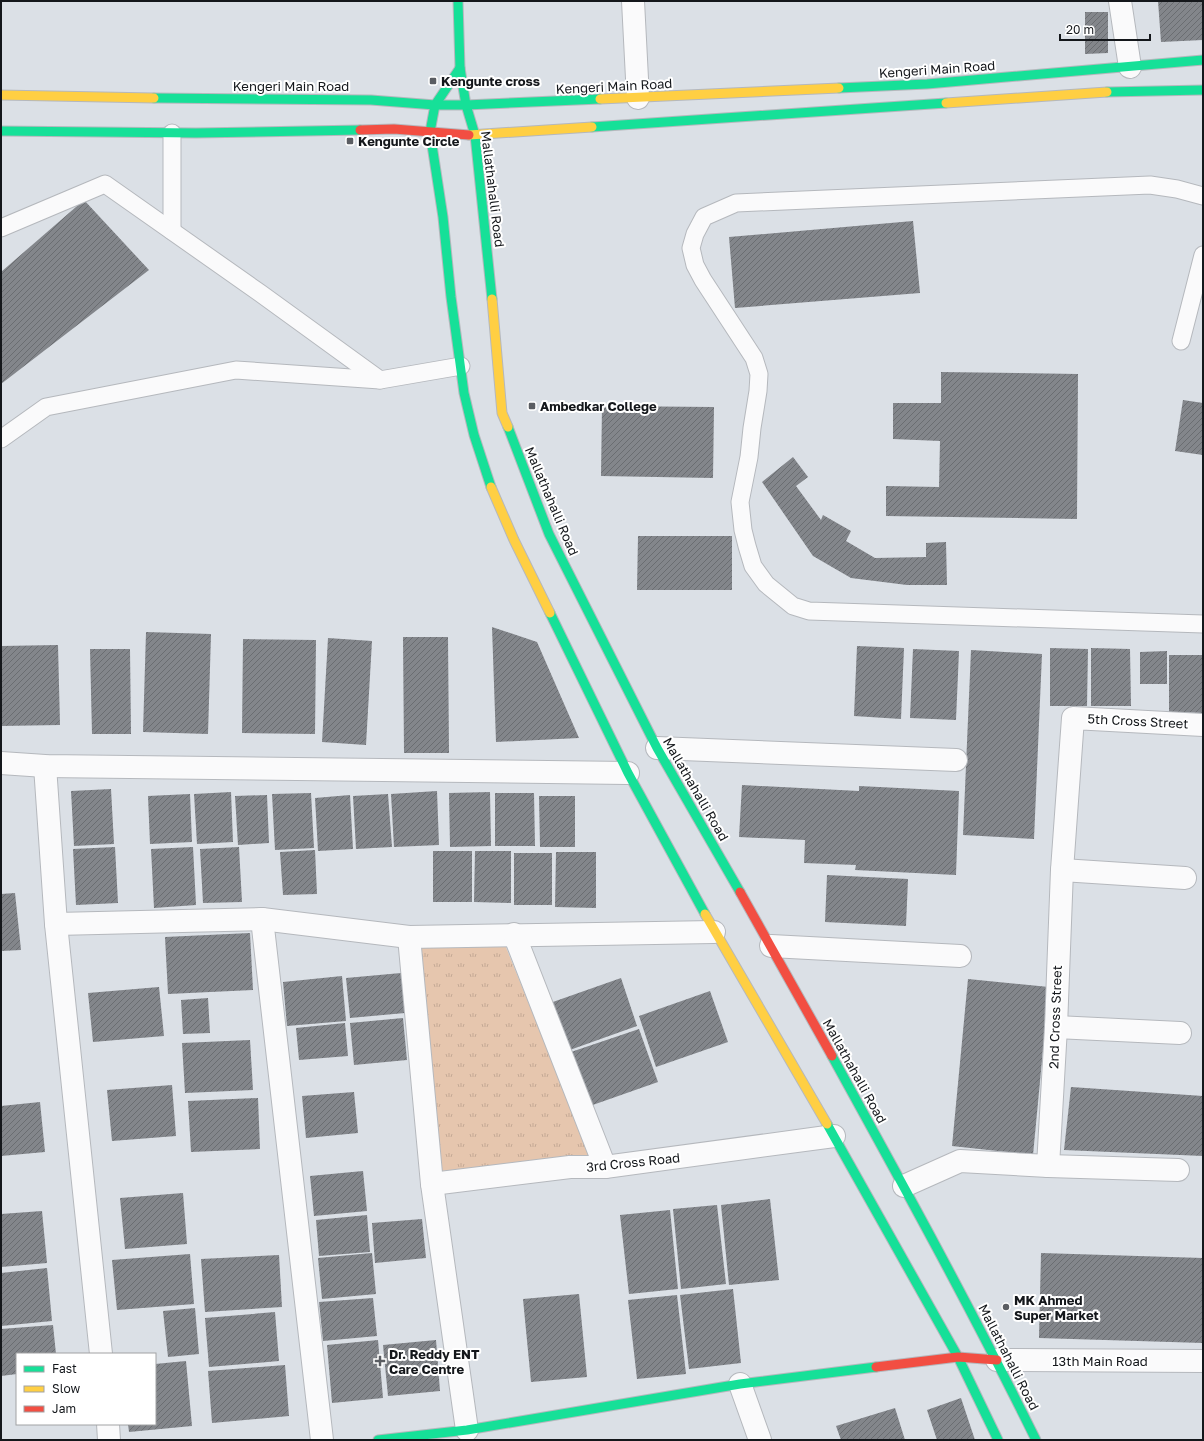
<svg xmlns="http://www.w3.org/2000/svg" width="1204" height="1441" viewBox="0 0 1204 1441" font-family="'Golos Text',sans-serif">
	<style>
		.park { fill: url(#park-tufts) }
		.building { fill: url(#building-hatch) }
		.lines { fill: none; stroke-linecap: round; stroke-linejoin: round }
		.lane-casing { stroke: #b5b8bd; stroke-width: 19 }
		.street-casing { stroke: #b5b8bd; stroke-width: 24 }
		.fast-casing { stroke: #b5b8bd; stroke-width: 11 }
		.slow-casing { stroke: #b5b8bd; stroke-width: 11 }
		.jam-casing { stroke: #b5b8bd; stroke-width: 11 }
		.lane { stroke: #fafafb; stroke-width: 17 }
		.street { stroke: #fafafb; stroke-width: 22 }
		.fast { stroke: #16e098; stroke-width: 9 }
		.slow { stroke: #ffcf43; stroke-width: 9 }
		.jam { stroke: #f24e42; stroke-width: 9 }
		.poi-dot { fill: #5a5d62; stroke: #fff; stroke-width: 1.5 }
		.labels { text-anchor: middle; dominant-baseline: central; stroke-width: 4; stroke-linejoin: round; paint-order: stroke }
		.street-label { font-size: 13px; fill: #14171b; stroke: #fff }
		.poi-label { font-size: 13px; font-weight: bold; fill: #14171b; stroke: #fff; text-anchor: start }
	</style>
	<defs>
		<pattern id="park-tufts" width="24" height="20" patternUnits="userSpaceOnUse"><rect width="24" height="20" fill="#e6c6ae"/><path d="M3 7l-1-3M5 7V3M7 7l1-3M15 17l-1-3M17 17v-4M19 17l1-3" fill="none" stroke="#c4a995"/></pattern>
		<pattern id="building-hatch" width="6" height="6" patternUnits="userSpaceOnUse"><rect width="6" height="6" fill="#83868b"/><path d="M-1 1l2-2M0 6l6-6M5 7l2-2" fill="none" stroke="#6a6d71"/></pattern>
	</defs>
	<rect width="100%" height="100%" fill="#dbe0e6"/>
	<!-- park -->
	<path class="park" d="M 417,925 L 499,930 L 590,1155 L 441,1171 Z"/>
	<!-- building -->
	<g class="building">
		<path d="M 1158,1 L 1203,1 L 1203,40 L 1161,42 Z"/>
		<path d="M 1085,12 L 1108,12 L 1108,53 L 1085,54 Z"/>
		<path d="M 84,200 L 149,270 L 1,384 L 1,272 Z"/>
		<path d="M 913,221 L 920,293 L 735,308 L 729,237 Z"/>
		<path d="M 941,372 L 1078,374 L 1077,519 L 886,516 L 886,486 L 939,487 L 940,441 L 893,439 L 893,403 L 941,403 Z"/>
		<path d="M 1183,400 L 1203,403 L 1203,455 L 1175,451 Z"/>
		<path d="M 602,406 L 714,407 L 713,478 L 601,476 Z"/>
		<path d="M 793,457 L 808,477 L 796,486 L 821,520 L 823,515 L 851,531 L 846,541 L 875,558 L 926,557 L 926,543 L 946,542 L 947,585 L 907,585 L 851,578 L 813,556 L 762,482 Z"/>
		<path d="M 638,536 L 732,536 L 732,590 L 637,590 Z"/>
		<path d="M 492,627 L 537,642 L 579,738 L 496,742 Z"/>
		<path d="M 146,632 L 211,634 L 208,734 L 143,732 Z"/>
		<path d="M 403,637 L 448,637 L 449,753 L 404,753 Z"/>
		<path d="M 328,638 L 372,641 L 366,745 L 322,742 Z"/>
		<path d="M 243,639 L 316,640 L 315,734 L 242,733 Z"/>
		<path d="M 58,645 L 60,725 L 1,726 L 1,646 Z"/>
		<path d="M 857,646 L 904,648 L 901,719 L 854,716 Z"/>
		<path d="M 1050,648 L 1088,649 L 1087,706 L 1050,706 Z"/>
		<path d="M 1091,648 L 1130,649 L 1131,706 L 1091,706 Z"/>
		<path d="M 90,649 L 130,649 L 131,734 L 92,734 Z"/>
		<path d="M 913,649 L 959,651 L 956,720 L 910,718 Z"/>
		<path d="M 971,650 L 1042,654 L 1034,839 L 963,835 Z"/>
		<path d="M 1167,651 L 1167,684 L 1140,684 L 1140,652 Z"/>
		<path d="M 1169,655 L 1203,655 L 1203,713 L 1169,712 Z"/>
		<path d="M 742,785 L 859,791 L 859,786 L 959,791 L 956,875 L 855,870 L 856,865 L 804,863 L 805,840 L 739,837 Z"/>
		<path d="M 111,789 L 114,844 L 74,846 L 71,791 Z"/>
		<path d="M 437,791 L 439,845 L 394,847 L 391,794 Z"/>
		<path d="M 231,792 L 233,842 L 197,844 L 194,794 Z"/>
		<path d="M 490,792 L 491,846 L 450,847 L 449,793 Z"/>
		<path d="M 311,793 L 314,848 L 275,850 L 272,794 Z"/>
		<path d="M 495,793 L 534,793 L 535,846 L 495,846 Z"/>
		<path d="M 190,794 L 192,842 L 150,844 L 148,796 Z"/>
		<path d="M 388,794 L 392,847 L 356,849 L 353,796 Z"/>
		<path d="M 267,795 L 269,843 L 238,845 L 235,796 Z"/>
		<path d="M 350,795 L 353,849 L 318,851 L 315,798 Z"/>
		<path d="M 539,796 L 575,796 L 575,847 L 540,847 Z"/>
		<path d="M 115,847 L 118,903 L 76,905 L 73,849 Z"/>
		<path d="M 193,847 L 196,905 L 154,908 L 151,849 Z"/>
		<path d="M 239,847 L 242,902 L 203,903 L 200,849 Z"/>
		<path d="M 315,850 L 317,894 L 283,895 L 280,852 Z"/>
		<rect x="433" y="851" width="39" height="51"/>
		<path d="M 475,851 L 511,851 L 511,903 L 474,902 Z"/>
		<path d="M 556,852 L 596,852 L 596,908 L 555,907 Z"/>
		<rect x="514" y="853" width="38" height="52"/>
		<path d="M 827,875 L 908,879 L 906,926 L 825,922 Z"/>
		<path d="M 15,893 L 21,950 L 1,951 L 1,894 Z"/>
		<path d="M 250,933 L 253,990 L 168,994 L 165,937 Z"/>
		<path d="M 401,973 L 405,1013 L 350,1018 L 346,978 Z"/>
		<path d="M 342,976 L 346,1021 L 287,1026 L 283,982 Z"/>
		<path d="M 621,978 L 637,1026 L 567,1051 L 550,1003 Z"/>
		<path d="M 968,979 L 1049,987 L 1033,1155 L 952,1146 Z"/>
		<path d="M 159,987 L 164,1036 L 93,1042 L 88,993 Z"/>
		<path d="M 710,991 L 728,1042 L 656,1067 L 639,1016 Z"/>
		<path d="M 208,998 L 210,1033 L 183,1034 L 181,1000 Z"/>
		<path d="M 403,1018 L 407,1060 L 354,1065 L 350,1023 Z"/>
		<path d="M 345,1023 L 348,1056 L 299,1060 L 296,1028 Z"/>
		<path d="M 639,1029 L 658,1082 L 587,1107 L 568,1053 Z"/>
		<path d="M 250,1040 L 253,1090 L 185,1093 L 182,1043 Z"/>
		<path d="M 172,1085 L 176,1136 L 112,1141 L 107,1090 Z"/>
		<path d="M 1071,1087 L 1203,1096 L 1203,1156 L 1064,1150 Z"/>
		<path d="M 354,1092 L 358,1133 L 306,1138 L 302,1096 Z"/>
		<path d="M 258,1098 L 260,1149 L 191,1152 L 188,1101 Z"/>
		<path d="M 40,1102 L 45,1152 L 1,1156 L 1,1106 Z"/>
		<path d="M 363,1171 L 367,1211 L 314,1216 L 310,1176 Z"/>
		<path d="M 183,1193 L 187,1244 L 125,1249 L 120,1198 Z"/>
		<path d="M 770,1199 L 779,1280 L 729,1285 L 721,1205 Z"/>
		<path d="M 717,1205 L 726,1284 L 681,1289 L 673,1209 Z"/>
		<path d="M 670,1210 L 678,1289 L 629,1294 L 620,1215 Z"/>
		<path d="M 42,1211 L 47,1263 L 1,1267 L 1,1214 Z"/>
		<path d="M 367,1215 L 370,1252 L 319,1256 L 316,1220 Z"/>
		<path d="M 422,1219 L 426,1258 L 375,1263 L 372,1223 Z"/>
		<path d="M 372,1253 L 376,1294 L 322,1299 L 318,1258 Z"/>
		<path d="M 1041,1253 L 1203,1258 L 1203,1343 L 1039,1338 Z"/>
		<path d="M 190,1254 L 194,1304 L 117,1310 L 112,1260 Z"/>
		<path d="M 279,1255 L 282,1307 L 205,1312 L 201,1259 Z"/>
		<path d="M 47,1268 L 52,1321 L 1,1326 L 1,1273 Z"/>
		<path d="M 733,1289 L 741,1363 L 689,1369 L 680,1295 Z"/>
		<path d="M 579,1294 L 587,1377 L 531,1382 L 523,1299 Z"/>
		<path d="M 677,1295 L 686,1374 L 637,1379 L 628,1300 Z"/>
		<path d="M 373,1298 L 377,1336 L 323,1341 L 319,1302 Z"/>
		<path d="M 195,1308 L 199,1354 L 168,1357 L 163,1311 Z"/>
		<path d="M 275,1312 L 279,1361 L 209,1367 L 205,1318 Z"/>
		<path d="M 53,1325 L 56,1354 L 17,1354 L 17,1374 L 1,1376 L 1,1329 Z"/>
		<path d="M 378,1340 L 383,1398 L 332,1403 L 327,1345 Z"/>
		<path d="M 436,1340 L 440,1391 L 388,1396 L 383,1345 Z"/>
		<path d="M 186,1361 L 192,1426 L 129,1432 L 128,1424 L 155,1424 L 155,1364 Z"/>
		<path d="M 285,1365 L 289,1416 L 212,1423 L 208,1371 Z"/>
		<path d="M 961,1398 L 975,1440 L 937,1440 L 927,1410 Z"/>
		<path d="M 895,1408 L 905,1440 L 841,1440 L 836,1426 Z"/>
	</g>
	<g class="lines">
		<!-- lane casing -->
		<g class="lane-casing">
			<g id="lane">
				<path d="M 1203,196 L 1177,189 L 1150,185 L 736,203 L 704,217 L 695,234 L 691,248 L 695,265 L 703,280 L 754,358 L 759,374 L 758,391 L 752,428 L 749,457 L 740,502 L 743,530 L 747,546 L 753,566 L 766,584 L 793,606 L 809,611 L 1203,624"/>
				<path d="M 1,228 L 105,184 L 260,293 L 380,380 L 461,366"/>
				<path d="M 172,231 L 172,133"/>
				<path d="M 1181,341 L 1203,255"/>
				<path d="M 1,439 L 46,407 L 236,370 L 380,380"/>
			</g>
		</g>
		<!-- street casing -->
		<g class="street-casing">
			<g id="street">
				<path d="M 633,1 L 638,98"/>
				<path d="M 1120,1 L 1130,67"/>
				<path d="M 657,748 L 956,760"/>
				<path d="M 1,763 L 45,766 L 628,773"/>
				<path d="M 45,766 L 56,924 L 101,1354"/>
				<path d="M 1062,870 L 1185,878"/>
				<path d="M 262,919 L 322,1440"/>
				<path d="M 56,924 L 262,919 L 409,937 L 714,932"/>
				<path d="M 514,934 L 605,1167"/>
				<path d="M 409,937 L 432,1184 L 467,1430"/>
				<path d="M 771,946 L 960,956"/>
				<path d="M 1056,1027 L 1180,1033"/>
				<path d="M 1048,1166 L 1178,1170"/>
				<path d="M 432,1184 L 570,1167 L 605,1167 L 834,1136"/>
				<path d="M 904,1186 L 960,1161 L 1048,1166 L 1056,1027 L 1062,870 L 1073,718 L 1203,725"/>
				<path d="M 997,1360 L 1203,1361"/>
				<path d="M 740,1384 L 760,1440"/>
				<path d="M 108,1424 L 109,1440"/>
			</g>
		</g>
		<!-- fast casing -->
		<g class="fast-casing">
			<g id="fast">
				<path d="M 458,1 L 460,68 L 466,105 L 475,135 L 492,299"/>
				<path d="M 460,68 L 435,105 L 430,132 L 443,217 L 451,297 L 464,393 L 474,435 L 491,487"/>
				<path d="M 839,88 L 927,84 L 1203,60"/>
				<path d="M 1107,92 L 1203,90"/>
				<path d="M 154,98 L 371,100 L 435,105 L 466,105 L 600,99"/>
				<path d="M 592,127 L 946,103"/>
				<path d="M 1,131 L 196,133 L 360,130"/>
				<path d="M 508,427 L 549,534 L 657,748 L 740,892"/>
				<path d="M 550,613 L 628,773 L 705,914"/>
				<path d="M 832,1056 C 902,1183 972,1310 1036,1440"/>
				<path d="M 827,1124 L 958,1357 L 998,1440"/>
				<path d="M 378,1440 L 467,1430 L 740,1384 L 876,1367"/>
			</g>
		</g>
		<!-- slow casing -->
		<g class="slow-casing">
			<g id="slow">
				<path d="M 1,95 L 154,98"/>
				<path d="M 600,99 L 839,88"/>
				<path d="M 946,103 L 1107,92"/>
				<path d="M 469,135 L 592,127"/>
				<path d="M 492,299 L 502,413 L 508,427"/>
				<path d="M 491,487 L 514,540 L 550,613"/>
				<path d="M 705,914 L 827,1124"/>
			</g>
		</g>
		<!-- jam casing -->
		<g class="jam-casing">
			<g id="jam">
				<path d="M 360,130 L 394,129 L 469,135"/>
				<path d="M 740,892 L 832,1056"/>
				<path d="M 876,1367 L 958,1357 L 997,1360"/>
			</g>
		</g>
		<!-- lane -->
		<use href="#lane" class="lane"/>
		<!-- street -->
		<use href="#street" class="street"/>
		<!-- fast -->
		<use href="#fast" class="fast"/>
		<!-- slow -->
		<use href="#slow" class="slow"/>
		<!-- jam -->
		<use href="#jam" class="jam"/>
	</g>
	<!-- markers -->
	<g class="poi-dot">
		<rect x="429" y="77" width="8" height="8" rx="2"/>
		<rect x="346" y="137" width="8" height="8" rx="2"/>
		<rect x="528" y="402" width="8" height="8" rx="2"/>
		<circle cx="1006" cy="1307" r="4"/>
		<path d="M378 1355h4v4h4v4h-4v4h-4v-4h-4v-4h4z"/>
	</g>
	<g class="labels">
		<!-- street labels -->
		<g class="street-label">
			<text transform="translate(937 69) rotate(-4)">Kengeri Main Road</text>
			<text x="291" y="86">Kengeri Main Road</text>
			<text transform="translate(614 86) rotate(-3)">Kengeri Main Road</text>
			<text transform="translate(493 189) rotate(83)">Mallathahalli Road</text>
			<text transform="translate(552 501) rotate(67)">Mallathahalli Road</text>
			<text transform="translate(1138 721) rotate(3)">5th Cross Street</text>
			<text transform="translate(696 789) rotate(60)">Mallathahalli Road</text>
			<text transform="translate(1055 1017) rotate(-88)">2nd Cross Street</text>
			<text transform="translate(855 1071) rotate(61)">Mallathahalli Road</text>
			<text transform="translate(633 1162) rotate(-6)">3rd Cross Road</text>
			<text transform="translate(1009 1357) rotate(63)">Mallathahalli Road</text>
			<text x="1100" y="1361">13th Main Road</text>
		</g>
		<!-- poi labels -->
		<g class="poi-label">
			<text x="441" y="81">Kengunte cross</text>
			<text x="358" y="141">Kengunte Circle</text>
			<text x="540" y="406">Ambedkar College</text>
			<text x="1014" y="1300">MK Ahmed<tspan x="1014" dy="15">Super Market</tspan></text>
			<text x="389" y="1354">Dr. Reddy ENT<tspan x="389" dy="15">Care Centre</tspan></text>
		</g>
	</g>
	<!-- border -->
	<rect width="1204" height="1441" fill="none" stroke="#14171b" stroke-width="4"/>
	<!-- legend -->
	<rect x="16" y="1353" width="140" height="72" fill="#ffffff" stroke="#a1a2a4"/>
	<rect x="24" y="1366" width="20" height="6" fill="#16e098" stroke="#a1a2a4"/>
	<text x="52" y="1373" font-size="12" fill="#14171b">Fast</text>
	<rect x="24" y="1386" width="20" height="6" fill="#ffcf43" stroke="#a1a2a4"/>
	<text x="52" y="1393" font-size="12" fill="#14171b">Slow</text>
	<rect x="24" y="1406" width="20" height="6" fill="#f24e42" stroke="#a1a2a4"/>
	<text x="52" y="1413" font-size="12" fill="#14171b">Jam</text>
	<!-- scale -->
	<path d="M1060 34v6h90v-6" fill="none" stroke="#14171b" stroke-width="2"/>
	<text x="1066" y="34" font-size="12" fill="#14171b" stroke="#ffffff" stroke-width="3" paint-order="stroke">20 m</text>
</svg>
